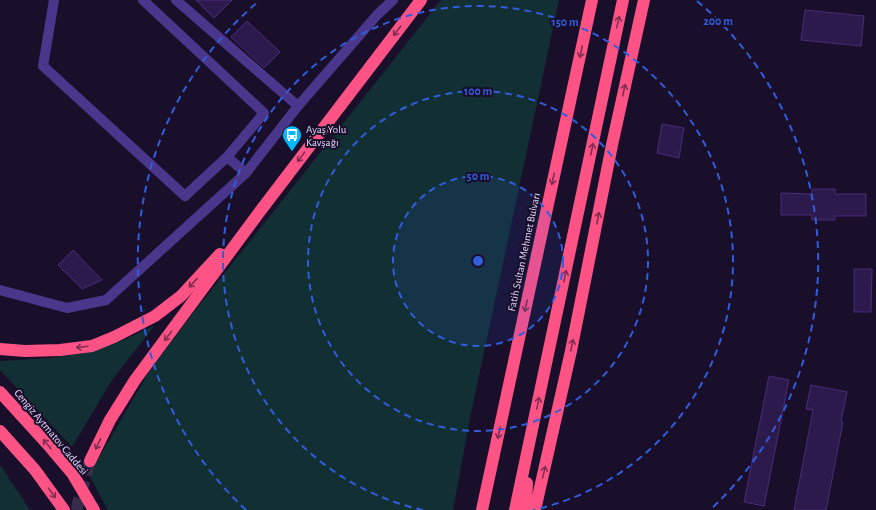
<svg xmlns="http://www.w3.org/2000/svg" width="876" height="510" viewBox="0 0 876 510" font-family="'Alegreya Sans',sans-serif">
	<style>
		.green { fill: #122f34 }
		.building { fill: #2d1a4c; stroke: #492b79 }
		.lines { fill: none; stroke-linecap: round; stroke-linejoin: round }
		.highway-tunnel { stroke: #372d4a; stroke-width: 12; stroke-dasharray: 12 6; stroke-linecap: butt }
		.minor { stroke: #4a378b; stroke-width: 10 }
		.highway { stroke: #ff5386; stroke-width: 12 }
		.oneway { stroke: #802e53 }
		.ring { fill: none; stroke: #315cdc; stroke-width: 2; stroke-dasharray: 7 5 }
		.labels { text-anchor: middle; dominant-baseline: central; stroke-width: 4; stroke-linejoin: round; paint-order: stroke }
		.poi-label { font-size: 11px; fill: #e4d8ff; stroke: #190f2a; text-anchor: start }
		.street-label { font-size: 11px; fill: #e4d8ff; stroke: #190f2a }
		.centre { fill: #315cdc; stroke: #190f2a; stroke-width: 2 }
		.ring-label { font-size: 12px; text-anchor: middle; font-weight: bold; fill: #315cdc; stroke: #190f2a; stroke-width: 4; stroke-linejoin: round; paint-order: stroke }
	</style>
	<rect width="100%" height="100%" fill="#190f2a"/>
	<!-- green -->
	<g class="green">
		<path d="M 441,0 L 559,0 L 470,418 L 453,510 L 108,510 L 89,475 L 150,370 L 197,308 Z"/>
		<path d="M 155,325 L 112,380 L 72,447 L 0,370 L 0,361 L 51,358 L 77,354 L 104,347 L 130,337 Z"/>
		<path d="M 0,465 L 30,510 L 0,510 Z"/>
	</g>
	<!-- building -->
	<g class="building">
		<path d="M 196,0 L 232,0 L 214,18 Z"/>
		<path d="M 805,10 L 864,16 L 861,46 L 801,40 Z"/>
		<path d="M 247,21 L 280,52 L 264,68 L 231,37 Z"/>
		<path d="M 662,124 L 684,128 L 679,158 L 657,153 Z"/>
		<path d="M 812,189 L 835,189 L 835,194 L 866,194 L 866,216 L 835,216 L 835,220 L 812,220 L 812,215 L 781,215 L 781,193 L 812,194 Z"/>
		<path d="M 73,250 L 102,280 L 82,289 L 58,265 Z"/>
		<path d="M 854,269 L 872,269 L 871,312 L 854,312 Z"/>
		<path d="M 769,376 L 789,380 L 764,506 L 744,502 Z"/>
		<path d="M 811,385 L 847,392 L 841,422 L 843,422 L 826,510 L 794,510 L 813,410 L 806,409 Z"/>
	</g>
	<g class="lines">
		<!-- highway-tunnel -->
		<path class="highway-tunnel" d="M 77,510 L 78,503 L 90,461"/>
		<!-- minor -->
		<g class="minor">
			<path d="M 54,0 L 43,66 L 185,196 L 227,157 L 264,113 L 143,0"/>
			<path d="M 176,0 L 298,106"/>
			<path d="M 227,157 L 246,173"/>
			<path d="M 0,290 L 67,308 L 106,300 L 246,173 L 298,106 L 377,15 L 393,0"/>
		</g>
		<!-- highway -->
		<g class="highway">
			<path d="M 0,349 L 25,351 L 60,350 L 92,346 L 114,337 L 155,316 L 181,296 L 220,254"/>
			<path d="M 0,392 L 50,447 L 72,473 L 94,510"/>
			<path d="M 0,431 L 35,470 L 64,510"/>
			<path d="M 90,461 L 110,420 L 135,380 L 258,214 L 421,0"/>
			<path d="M 482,510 L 592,0"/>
			<path d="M 515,510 L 623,0"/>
			<path d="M 526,510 L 527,483"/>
			<path d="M 535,510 L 571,351 L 612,145 L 644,0"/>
		</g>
	</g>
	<!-- one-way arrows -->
	<defs><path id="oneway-shaft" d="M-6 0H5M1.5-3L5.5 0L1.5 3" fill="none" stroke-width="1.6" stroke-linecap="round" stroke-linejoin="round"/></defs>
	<g class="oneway">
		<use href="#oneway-shaft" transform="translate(618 22) rotate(-78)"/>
		<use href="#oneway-shaft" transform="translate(397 31) rotate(127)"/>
		<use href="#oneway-shaft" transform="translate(581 52) rotate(102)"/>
		<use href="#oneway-shaft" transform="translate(624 90) rotate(-78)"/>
		<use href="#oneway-shaft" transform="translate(592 149) rotate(-78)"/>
		<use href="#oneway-shaft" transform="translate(301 157) rotate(127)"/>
		<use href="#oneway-shaft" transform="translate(553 179) rotate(102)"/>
		<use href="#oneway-shaft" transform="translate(598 218) rotate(-79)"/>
		<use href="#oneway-shaft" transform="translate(565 276) rotate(-78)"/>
		<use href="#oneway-shaft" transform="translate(193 283) rotate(133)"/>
		<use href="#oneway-shaft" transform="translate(526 306) rotate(102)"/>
		<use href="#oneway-shaft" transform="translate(168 336) rotate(127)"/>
		<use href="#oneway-shaft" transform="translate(572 345) rotate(-79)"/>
		<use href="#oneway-shaft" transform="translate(82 347) rotate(173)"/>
		<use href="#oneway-shaft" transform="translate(538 403) rotate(-78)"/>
		<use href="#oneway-shaft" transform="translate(499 433) rotate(102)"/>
		<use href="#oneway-shaft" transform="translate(47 444) rotate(-131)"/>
		<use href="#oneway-shaft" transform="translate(98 444) rotate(116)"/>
		<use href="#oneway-shaft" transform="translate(544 472) rotate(-77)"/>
		<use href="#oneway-shaft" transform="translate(52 493) rotate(54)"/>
	</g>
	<!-- distance rings -->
	<circle cx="478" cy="261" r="85" fill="#315cdc" fill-opacity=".12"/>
	<g class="ring">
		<circle cx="478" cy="261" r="85"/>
		<circle cx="478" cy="261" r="170"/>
		<path d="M423 510A255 255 0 1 1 533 510"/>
		<path d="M246 510A340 340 0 0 1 259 1M697 1A340 340 0 0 1 710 510"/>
	</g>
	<!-- icons -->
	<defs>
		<g id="bus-pin" transform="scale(1)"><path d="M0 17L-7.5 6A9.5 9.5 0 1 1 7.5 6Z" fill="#04b8ff" stroke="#190f2a"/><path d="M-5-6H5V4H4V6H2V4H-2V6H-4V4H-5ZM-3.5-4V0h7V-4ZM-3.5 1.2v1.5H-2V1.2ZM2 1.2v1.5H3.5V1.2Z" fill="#fff"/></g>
	</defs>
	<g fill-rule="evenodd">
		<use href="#bus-pin" x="292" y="135"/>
	</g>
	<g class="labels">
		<!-- poi labels -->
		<g class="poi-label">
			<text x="306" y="129">Ayaş Yolu<tspan x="306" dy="13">Kavşağı</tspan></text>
		</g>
		<!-- street labels -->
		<g class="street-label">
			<text transform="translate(524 252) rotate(-78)">Fatih Sultan Mehmet Bulvarı</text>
			<text transform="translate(51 432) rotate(50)">Cengiz Aytmatov Caddesi</text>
		</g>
	</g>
	<circle cx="478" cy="261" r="6" class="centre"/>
	<g class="ring-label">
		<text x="718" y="25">200 m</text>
		<text x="565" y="26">150 m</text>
		<text x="478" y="95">100 m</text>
		<text x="478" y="180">50 m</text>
	</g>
</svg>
